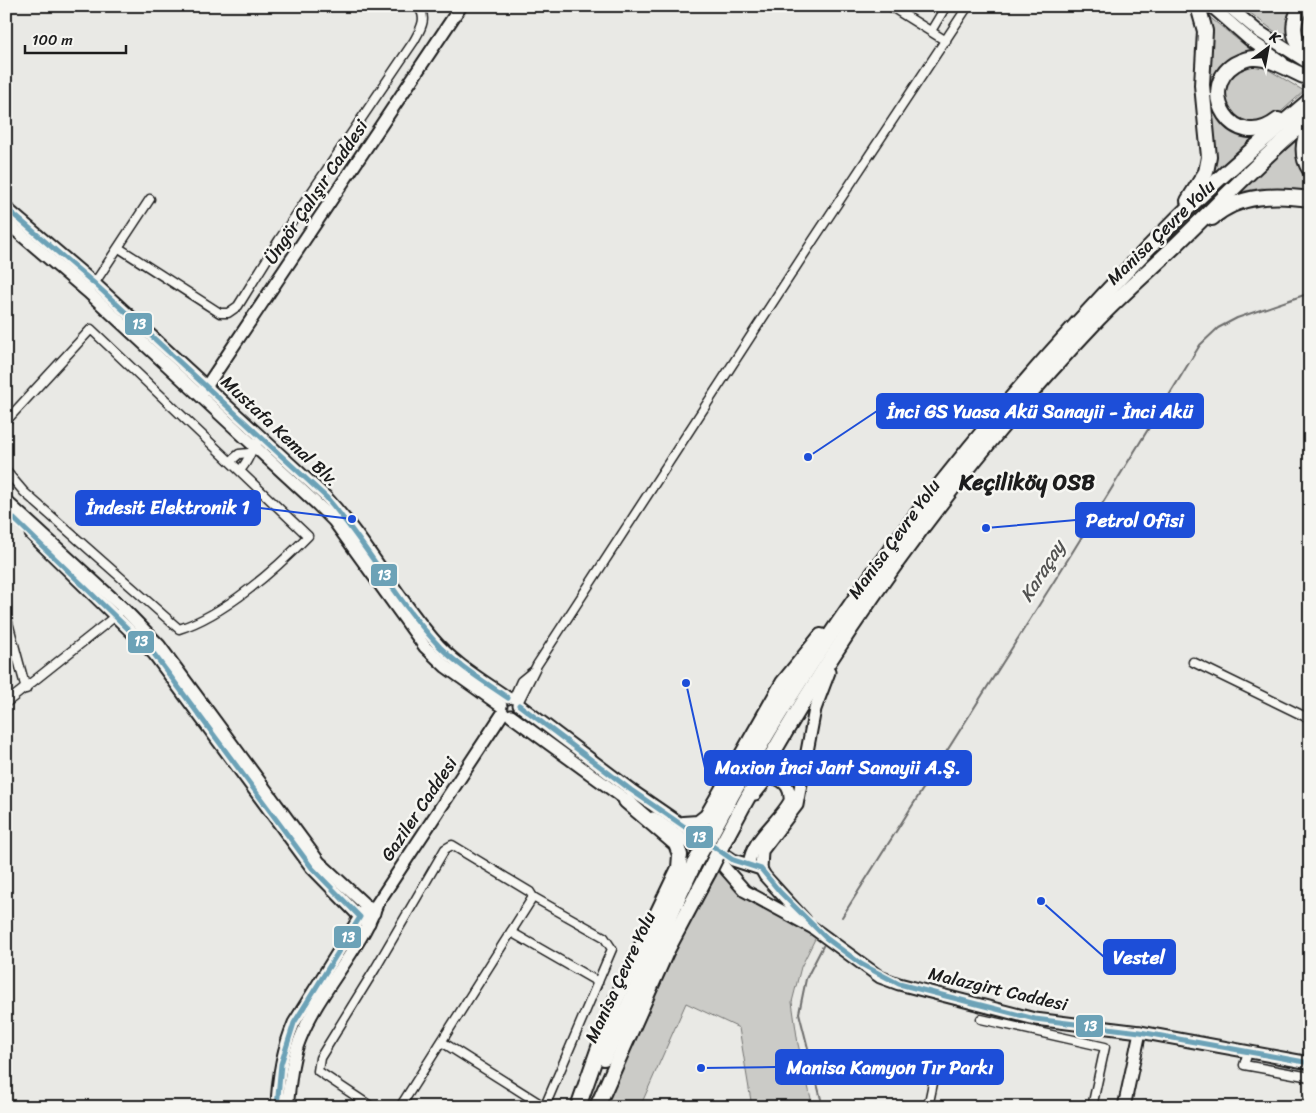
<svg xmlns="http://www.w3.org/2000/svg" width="1316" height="1113" viewBox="0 0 1316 1113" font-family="Sriracha,sans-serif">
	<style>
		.green { fill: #cbcbc7; stroke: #747472 }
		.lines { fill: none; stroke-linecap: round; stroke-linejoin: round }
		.stream { stroke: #6d6d6c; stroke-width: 2 }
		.street-casing { stroke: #1c1c1c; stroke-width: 11 }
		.secondary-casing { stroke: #1c1c1c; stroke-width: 15 }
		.highway-casing { stroke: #1c1c1c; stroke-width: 18 }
		.street { stroke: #f6f6f2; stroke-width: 8 }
		.secondary { stroke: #f6f6f2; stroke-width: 11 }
		.highway { stroke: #f6f6f2; stroke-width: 14 }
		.highway-bridge-casing { stroke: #1c1c1c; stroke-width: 18; stroke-linecap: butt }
		.highway-bridge { stroke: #f6f6f2; stroke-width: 14 }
		.bus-1-casing { stroke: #f6f6f2; stroke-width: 9 }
		.bus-1 { stroke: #6ca2b7; stroke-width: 5 }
		.labels { text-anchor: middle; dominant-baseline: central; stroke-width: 5; stroke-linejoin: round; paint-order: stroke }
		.street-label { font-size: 18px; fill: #1c1c1c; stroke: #f6f6f2 }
		.water-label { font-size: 19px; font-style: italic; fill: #525251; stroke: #f6f6f2 }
		.district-label { font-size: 22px; font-weight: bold; fill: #1c1c1c; stroke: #f6f6f2 }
		.leader { fill: none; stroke: #1d4ed8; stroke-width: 2 }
		.callout-dot { fill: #1d4ed8; stroke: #f6f6f2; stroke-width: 2 }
		.callout { fill: #1d4ed8; stroke: #1d4ed8; stroke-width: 2 }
		.callout-label { font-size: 19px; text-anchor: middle; font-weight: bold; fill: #fff }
		.line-badge { stroke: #f6f6f2; stroke-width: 2 }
		.badge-label { font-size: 14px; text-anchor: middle; font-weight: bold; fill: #fff }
	</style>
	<rect width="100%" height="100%" fill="#e9e9e5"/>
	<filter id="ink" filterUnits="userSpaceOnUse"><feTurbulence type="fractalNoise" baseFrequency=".02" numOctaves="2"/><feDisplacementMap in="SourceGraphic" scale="10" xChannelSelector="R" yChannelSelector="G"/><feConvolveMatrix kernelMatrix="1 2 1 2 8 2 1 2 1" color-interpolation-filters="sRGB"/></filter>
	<g filter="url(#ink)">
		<!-- green -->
		<g class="green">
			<path d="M 1241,6 L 1296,6 L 1289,29 L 1290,43 Z"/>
			<path d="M 1208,16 L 1252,51 C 1218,60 1219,71 1215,102 L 1250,136 L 1260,137 L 1205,185 Z"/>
			<path d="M 1248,63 L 1259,64 L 1304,91 L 1272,120 L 1249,128 L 1228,115 L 1222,89 L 1229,76 Z"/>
			<path d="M 1299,139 L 1303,168 L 1310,178 L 1310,193 L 1262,188 L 1233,193 Z"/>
			<path d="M 721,868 L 765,904 L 816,937 L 801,967 L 792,1002 L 798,1044 L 813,1107 L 752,1107 L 739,1028 L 686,1003 L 640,1107 L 604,1107 L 671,956 Z"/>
		</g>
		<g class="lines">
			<!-- stream -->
			<g class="stream">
				<path d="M 842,917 L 1070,556 L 1200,345 L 1218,328 L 1237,318 L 1310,293"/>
				<path d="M 823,946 L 806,979 L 799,1013 L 823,1107"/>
			</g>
			<!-- street casing -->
			<g class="street-casing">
				<g id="street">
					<path d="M 890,6 L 946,41"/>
					<path d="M 931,31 L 946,6"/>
					<path d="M 119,248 L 220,313 L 228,313 L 238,306 L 279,240 L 414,41 C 420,30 429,17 417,6"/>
					<path d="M 92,287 L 150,199"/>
					<path d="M 6,421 L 91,329 L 308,536 C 275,570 224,615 179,629 L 24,492 L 6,471"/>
					<path d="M 231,461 L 239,454 L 249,453"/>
					<path d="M 240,470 C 249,462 249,452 257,443"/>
					<path d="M 6,615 L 26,689"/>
					<path d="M 1193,662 L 1310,719"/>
					<path d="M 513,699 L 521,681 L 532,672"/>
					<path d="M 6,703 L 118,614"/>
					<path d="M 518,703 L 537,665 L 812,242 L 968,6"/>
					<path d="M 533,897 L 604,937 L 612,949 L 545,1106"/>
					<path d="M 511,932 L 598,982"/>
					<path d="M 981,1019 L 1105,1047 L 1092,1107"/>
					<path d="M 442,1042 L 545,1107"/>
					<path d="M 1248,1052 L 1244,1065 L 1310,1077"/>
					<path d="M 372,1107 L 318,1071 L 320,1058 L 375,969 L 445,849 L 452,845 L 530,892 L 533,897 L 400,1107"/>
					<path d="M 928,1107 L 937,1064"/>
					<path d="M 1308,1107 L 1310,1098"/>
				</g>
			</g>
			<!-- secondary casing -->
			<g class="secondary-casing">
				<g id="secondary">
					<path d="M 1211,6 L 1250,40 L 1282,62"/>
					<path d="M 1228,6 L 1258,31 L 1310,64"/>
					<path d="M 6,208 L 95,284 L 326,497 C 367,541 394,594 433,639 C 453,663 482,680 508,698"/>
					<path d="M 6,222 L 88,292 L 318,505 L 334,521 L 425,647 L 446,667 L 501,706"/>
					<path d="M 202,393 L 461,6"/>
					<path d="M 6,501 L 124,609 L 159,645 L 319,862 L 374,913"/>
					<path d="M 31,534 L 154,654 L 312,868 L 360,917 L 369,923"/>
					<path d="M 519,705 L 631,790 L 733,860 L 761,869 L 765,876 L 805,920"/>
					<path d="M 511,716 L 633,805"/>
					<path d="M 653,818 L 723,866 L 745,891 L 813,928 L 880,977 L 899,984 L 1035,1019 L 1140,1032 L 1310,1063"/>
					<path d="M 749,865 C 751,839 778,823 790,801 C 791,789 786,782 775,778 L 767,779 L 755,794"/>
					<path d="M 761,869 L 762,851 L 797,805 L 815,709 L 829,672"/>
					<path d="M 277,1107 C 278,1077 282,1051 294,1023 L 363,912"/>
					<path d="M 287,1107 C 290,1084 291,1061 300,1039 C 319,991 359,952 377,904 L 503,713"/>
					<path d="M 1124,1107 L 1140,1032"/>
				</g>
			</g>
			<!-- highway casing -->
			<g class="highway-casing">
				<g id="highway">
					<path d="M 1302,6 C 1287,27 1296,44 1310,63"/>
					<path d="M 1278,120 C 1233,155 1195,89 1235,64 C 1241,61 1247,58 1253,58 C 1269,57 1290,70 1304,76"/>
					<path d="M 1310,127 C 1302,141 1301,157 1310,170"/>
					<path d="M 1188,201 L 1206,172 L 1209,157 L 1202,85 L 1205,31 L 1198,6"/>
					<path d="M 1212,218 C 1239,194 1276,194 1310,199"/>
					<path d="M 683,824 L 698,823 L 707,816 L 783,683 L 821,636"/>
					<path d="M 710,836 C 827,612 987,412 1164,232 C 1209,185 1260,143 1310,100"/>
					<path d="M 723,843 C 823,653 950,475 1098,319 C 1123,293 1151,269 1177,244 C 1221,201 1263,157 1310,117"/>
					<path d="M 604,1058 L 694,864"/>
					<path d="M 578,1107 L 615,1002 L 679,868 L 680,855 L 676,844 L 626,801"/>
					<path d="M 597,1107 L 666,952 L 708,873"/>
				</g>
			</g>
			<!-- street -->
			<use href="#street" class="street"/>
			<!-- secondary -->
			<use href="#secondary" class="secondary"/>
			<!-- highway -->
			<use href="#highway" class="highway"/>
			<!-- highway-bridge casing -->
			<g class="highway-bridge-casing">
				<g id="highway-bridge">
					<path d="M 694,864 L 710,836"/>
					<path d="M 708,873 L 723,843"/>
				</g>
			</g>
			<!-- highway-bridge -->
			<use href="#highway-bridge" class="highway-bridge"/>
			<!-- bus-1 casing -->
			<g class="bus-1-casing">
				<g id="bus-1">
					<path d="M 6,208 L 95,284 L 326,497 C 367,544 397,602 440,647 C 460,667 485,682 508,698"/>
					<path d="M 6,511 L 154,654 L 312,868 L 360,917 L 294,1023 L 281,1064 L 277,1107"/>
					<path d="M 519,705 L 631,790 L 733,860 L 761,869 L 780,892 L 826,938 L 861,964 L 899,984 L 1035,1019 L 1140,1032 L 1310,1063"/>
				</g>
			</g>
			<!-- bus-1 -->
			<use href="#bus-1" class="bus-1"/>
		</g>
	</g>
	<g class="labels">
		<!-- street labels -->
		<g class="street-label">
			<text transform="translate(316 192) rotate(-56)">Üngör Çalışır Caddesi</text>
			<text transform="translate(1161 232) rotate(-44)">Manisa Çevre Yolu</text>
			<text transform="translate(280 431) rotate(43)">Mustafa Kemal Blv.</text>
			<text transform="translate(894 539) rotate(-54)">Manisa Çevre Yolu</text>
			<text transform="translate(419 809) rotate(-56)">Gaziler Caddesi</text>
			<text transform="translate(620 977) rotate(-65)">Manisa Çevre Yolu</text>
			<text transform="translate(998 989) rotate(13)">Malazgirt Caddesi</text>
		</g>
		<!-- water labels -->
		<g class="water-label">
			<text transform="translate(1042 571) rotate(-58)">Karaçay</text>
		</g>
		<!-- district labels -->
		<g class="district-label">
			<text x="1027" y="482">Keçiliköy OSB</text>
		</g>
	</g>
	<!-- callouts -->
	<path class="leader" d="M808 457L877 411M352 519L260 508M986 528L1076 520M686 683L705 768M1041 901L1104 957M701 1068L776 1067"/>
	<g class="callout-dot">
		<circle cx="808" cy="457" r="5"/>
		<circle cx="352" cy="519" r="5"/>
		<circle cx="986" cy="528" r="5"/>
		<circle cx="686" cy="683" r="5"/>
		<circle cx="1041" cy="901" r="5"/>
		<circle cx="701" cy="1068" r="5"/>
	</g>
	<g class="callout">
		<rect x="877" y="394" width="326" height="34" rx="5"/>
		<rect x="76" y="491" width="184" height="34" rx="5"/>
		<rect x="1076" y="503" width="118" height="34" rx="5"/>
		<rect x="705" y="751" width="266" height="34" rx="5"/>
		<rect x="1104" y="940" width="71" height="34" rx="5"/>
		<rect x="776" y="1050" width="227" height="34" rx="5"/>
	</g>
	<g class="callout-label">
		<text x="1040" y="418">İnci GS Yuasa Akü Sanayii - İnci Akü</text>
		<text x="168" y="514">İndesit Elektronik 1</text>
		<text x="1135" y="527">Petrol Ofisi</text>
		<text x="838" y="774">Maxion İnci Jant Sanayii A.Ş.</text>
		<text x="1139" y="964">Vestel</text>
		<text x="890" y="1074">Manisa Kamyon Tır Parkı</text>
	</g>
	<g class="line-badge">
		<rect x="124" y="312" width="29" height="24" rx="5" fill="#6ca2b7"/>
		<rect x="370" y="563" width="28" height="24" rx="5" fill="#6ca2b7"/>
		<rect x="127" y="630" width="28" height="24" rx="5" fill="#6ca2b7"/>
		<rect x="685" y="825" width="29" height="24" rx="5" fill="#6ca2b7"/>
		<rect x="333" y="925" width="29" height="24" rx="5" fill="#6ca2b7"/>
		<rect x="1075" y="1014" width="29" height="24" rx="5" fill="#6ca2b7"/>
	</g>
	<g class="badge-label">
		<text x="139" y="329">13</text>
		<text x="384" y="580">13</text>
		<text x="141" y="646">13</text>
		<text x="699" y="842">13</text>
		<text x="348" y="942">13</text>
		<text x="1090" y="1031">13</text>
	</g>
	<!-- margin -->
	<rect width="1316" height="1113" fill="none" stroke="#f6f6f2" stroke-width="25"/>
	<rect x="12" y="12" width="1291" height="1088" fill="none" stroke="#1c1c1c" stroke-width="2" filter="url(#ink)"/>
	<!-- north arrow -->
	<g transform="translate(1268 48) rotate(32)" stroke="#f6f6f2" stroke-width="4" paint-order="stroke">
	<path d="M0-4L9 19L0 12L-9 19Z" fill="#1c1c1c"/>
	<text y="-8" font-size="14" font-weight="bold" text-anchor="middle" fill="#1c1c1c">K</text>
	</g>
	<!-- scale -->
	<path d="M25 45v8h101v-8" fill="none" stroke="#1c1c1c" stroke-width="2.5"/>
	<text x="32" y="45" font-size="15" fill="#1c1c1c" stroke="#f6f6f2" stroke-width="4" paint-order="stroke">100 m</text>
</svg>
